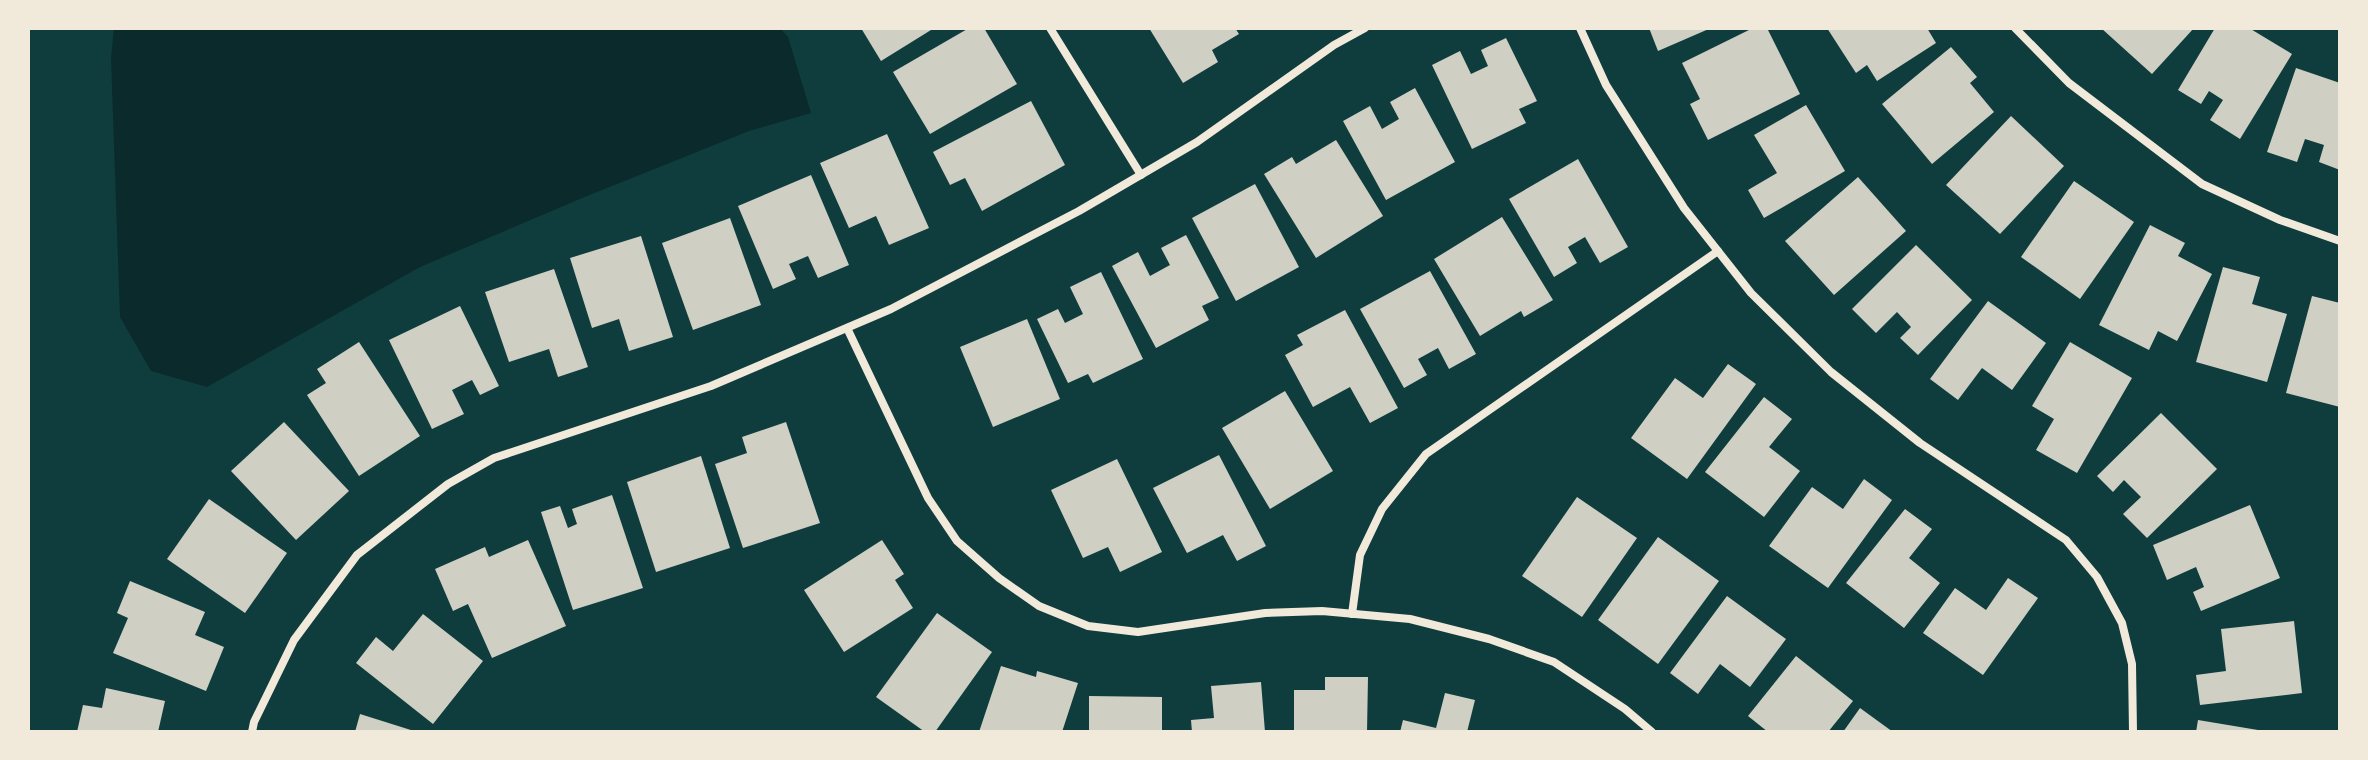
<svg xmlns="http://www.w3.org/2000/svg" width="2368" height="760" viewBox="0 0 2368 760" font-family="'Alegreya Sans',sans-serif">
	<style>
		.water { fill: #0a2a2b }
		.building { fill: #cfcfc3 }
		.lines { fill: none; stroke-linecap: round; stroke-linejoin: round }
		.minor { stroke: #f1e9da; stroke-width: 8 }
	</style>
	<rect width="100%" height="100%" fill="#0f3d3e"/>
	<!-- water -->
	<path class="water" d="M 114,28 L 780,28 L 788,37 L 811,113 L 749,131 L 587,196 L 420,267 L 207,387 L 151,371 L 120,317 L 111,58 Z"/>
	<!-- building -->
	<g class="building">
		<path d="M 861,28 L 930,28 L 931,30 L 881,61 Z"/>
		<path d="M 969,28 L 984,28 L 1017,84 L 930,134 L 893,72 Z"/>
		<path d="M 1149,28 L 1235,28 L 1239,34 L 1212,50 L 1218,62 L 1183,83 Z"/>
		<path d="M 1649,28 L 1711,28 L 1658,51 Z"/>
		<path d="M 1753,28 L 1767,28 L 1800,94 L 1708,140 L 1690,104 L 1700,99 L 1682,63 Z"/>
		<path d="M 1827,28 L 1927,28 L 1936,43 L 1877,81 L 1867,65 L 1856,73 Z"/>
		<path d="M 2101,28 L 2194,28 L 2152,74 Z"/>
		<path d="M 2215,28 L 2249,28 L 2292,54 L 2240,139 L 2210,120 L 2223,100 L 2209,91 L 2201,104 L 2178,90 Z"/>
		<path d="M 1506,38 L 1537,101 L 1519,109 L 1526,123 L 1472,149 L 1432,65 L 1460,51 L 1471,74 L 1488,66 L 1481,50 Z"/>
		<path d="M 1951,47 L 1977,77 L 1970,83 L 1994,112 L 1932,164 L 1882,104 Z"/>
		<path d="M 2296,68 L 2340,83 L 2340,170 L 2319,162 L 2324,145 L 2305,139 L 2297,162 L 2267,152 Z"/>
		<path d="M 1415,88 L 1455,162 L 1386,200 L 1343,121 L 1370,106 L 1382,129 L 1399,119 L 1390,102 Z"/>
		<path d="M 1031,101 L 1065,165 L 982,211 L 965,178 L 950,185 L 933,152 Z"/>
		<path d="M 1806,105 L 1845,171 L 1764,218 L 1748,190 L 1777,173 L 1754,135 Z"/>
		<path d="M 2011,116 L 2064,166 L 2000,234 L 1946,185 Z"/>
		<path d="M 887,134 L 929,228 L 889,245 L 876,216 L 849,228 L 820,163 Z"/>
		<path d="M 1336,140 L 1383,216 L 1316,258 L 1264,174 L 1292,157 L 1296,164 Z"/>
		<path d="M 1578,159 L 1628,247 L 1600,263 L 1585,237 L 1568,247 L 1577,263 L 1554,277 L 1509,199 Z"/>
		<path d="M 811,175 L 849,265 L 818,278 L 808,256 L 789,264 L 796,279 L 773,289 L 738,206 Z"/>
		<path d="M 1858,177 L 1906,231 L 1834,295 L 1785,241 Z"/>
		<path d="M 2074,181 L 2134,222 L 2080,299 L 2021,257 Z"/>
		<path d="M 1255,184 L 1299,267 L 1236,301 L 1192,218 Z"/>
		<path d="M 1502,217 L 1553,300 L 1524,317 L 1521,311 L 1480,336 L 1434,259 Z"/>
		<path d="M 730,218 L 761,305 L 693,330 L 662,243 Z"/>
		<path d="M 2150,225 L 2185,243 L 2178,256 L 2212,274 L 2177,341 L 2158,331 L 2149,350 L 2099,325 Z"/>
		<path d="M 1186,235 L 1219,298 L 1202,306 L 1209,320 L 1156,348 L 1112,266 L 1138,252 L 1150,276 L 1170,265 L 1161,248 Z"/>
		<path d="M 641,236 L 673,337 L 629,351 L 619,319 L 592,328 L 570,258 Z"/>
		<path d="M 1916,245 L 1972,300 L 1918,355 L 1900,338 L 1911,327 L 1897,312 L 1876,333 L 1852,309 Z"/>
		<path d="M 2223,267 L 2260,277 L 2252,304 L 2287,314 L 2267,382 L 2196,362 Z"/>
		<path d="M 554,269 L 588,367 L 558,377 L 549,349 L 509,362 L 485,292 Z"/>
		<path d="M 1430,271 L 1476,354 L 1449,369 L 1438,348 L 1418,359 L 1427,375 L 1404,388 L 1360,309 Z"/>
		<path d="M 1101,272 L 1143,359 L 1093,383 L 1088,374 L 1068,383 L 1037,319 L 1058,309 L 1065,323 L 1083,314 L 1070,287 Z"/>
		<path d="M 2312,296 L 2340,303 L 2340,407 L 2286,393 Z"/>
		<path d="M 1988,301 L 2046,343 L 2012,390 L 1982,368 L 1958,400 L 1930,379 Z"/>
		<path d="M 460,306 L 499,386 L 480,395 L 472,380 L 452,390 L 464,414 L 432,429 L 389,340 Z"/>
		<path d="M 1345,310 L 1398,408 L 1370,423 L 1350,387 L 1313,407 L 1285,355 L 1303,345 L 1297,335 Z"/>
		<path d="M 1027,319 L 1060,399 L 993,427 L 960,347 Z"/>
		<path d="M 359,342 L 420,436 L 359,476 L 307,395 L 326,383 L 317,369 Z"/>
		<path d="M 2070,342 L 2132,378 L 2077,473 L 2036,450 L 2054,419 L 2032,406 Z"/>
		<path d="M 1728,364 L 1756,384 L 1687,479 L 1631,438 L 1675,378 L 1703,398 Z"/>
		<path d="M 1285,391 L 1333,471 L 1270,509 L 1222,428 Z"/>
		<path d="M 1764,397 L 1792,419 L 1769,447 L 1800,471 L 1764,517 L 1705,472 Z"/>
		<path d="M 2161,413 L 2217,469 L 2147,538 L 2123,514 L 2141,497 L 2124,480 L 2113,492 L 2097,476 Z"/>
		<path d="M 284,422 L 349,491 L 296,540 L 231,471 Z"/>
		<path d="M 786,422 L 820,523 L 743,548 L 715,464 L 747,453 L 742,437 Z"/>
		<path d="M 1219,455 L 1266,546 L 1237,561 L 1223,535 L 1187,553 L 1153,488 Z"/>
		<path d="M 701,456 L 730,548 L 656,572 L 627,482 Z"/>
		<path d="M 1117,459 L 1162,552 L 1120,572 L 1108,547 L 1083,558 L 1051,490 Z"/>
		<path d="M 1864,479 L 1892,500 L 1828,588 L 1769,546 L 1812,487 L 1843,509 Z"/>
		<path d="M 612,495 L 643,588 L 573,610 L 541,512 L 560,506 L 568,528 L 577,524 L 572,509 Z"/>
		<path d="M 1577,497 L 1637,538 L 1582,617 L 1522,576 Z"/>
		<path d="M 209,499 L 287,553 L 245,613 L 167,559 Z"/>
		<path d="M 2250,505 L 2280,578 L 2201,611 L 2193,592 L 2204,587 L 2196,567 L 2167,580 L 2153,545 Z"/>
		<path d="M 1905,509 L 1932,529 L 1909,558 L 1940,583 L 1904,628 L 1846,583 Z"/>
		<path d="M 1658,537 L 1719,581 L 1658,664 L 1598,620 Z"/>
		<path d="M 528,540 L 566,626 L 492,658 L 468,604 L 453,611 L 435,569 L 485,547 L 489,557 Z"/>
		<path d="M 882,540 L 904,574 L 895,580 L 913,608 L 844,652 L 804,590 Z"/>
		<path d="M 2008,578 L 2038,598 L 1983,675 L 1923,633 L 1955,588 L 1986,610 Z"/>
		<path d="M 130,581 L 205,612 L 195,635 L 224,647 L 206,691 L 113,653 L 128,618 L 117,613 Z"/>
		<path d="M 1727,596 L 1786,639 L 1750,687 L 1720,664 L 1698,694 L 1670,673 Z"/>
		<path d="M 937,613 L 992,652 L 935,732 L 925,732 L 876,697 Z"/>
		<path d="M 423,614 L 483,661 L 433,724 L 356,663 L 376,637 L 393,651 Z"/>
		<path d="M 2294,621 L 2302,693 L 2200,705 L 2196,675 L 2226,671 L 2221,629 Z"/>
		<path d="M 1796,656 L 1853,701 L 1828,732 L 1768,732 L 1748,716 Z"/>
		<path d="M 1001,666 L 1036,677 L 1037,671 L 1078,683 L 1062,732 L 979,732 Z"/>
		<path d="M 1325,677 L 1368,677 L 1367,732 L 1294,732 L 1294,690 L 1325,690 Z"/>
		<path d="M 1261,682 L 1265,732 L 1192,732 L 1191,720 L 1214,718 L 1211,686 Z"/>
		<path d="M 106,688 L 165,701 L 158,732 L 77,732 L 83,705 L 102,708 Z"/>
		<path d="M 1445,693 L 1475,700 L 1467,732 L 1400,732 L 1403,720 L 1436,728 Z"/>
		<path d="M 1089,696 L 1162,697 L 1162,732 L 1089,732 Z"/>
		<path d="M 1860,708 L 1893,732 L 1843,732 Z"/>
		<path d="M 360,714 L 414,731 L 414,732 L 355,732 Z"/>
		<path d="M 2198,720 L 2258,730 L 2258,732 L 2196,732 Z"/>
	</g>
	<g class="lines">
		<!-- minor -->
		<g class="minor">
			<path d="M 1050,28 L 1141,175"/>
			<path d="M 1580,28 L 1606,85 L 1684,208 L 1751,293 L 1831,372 L 1920,443 L 2066,540 L 2097,577 L 2122,623 L 2132,664 L 2133,732"/>
			<path d="M 2015,28 L 2069,83 L 2202,184 L 2280,220 L 2340,241"/>
			<path d="M 847,328 L 928,498 L 957,541 L 999,578 L 1039,606 L 1088,626 L 1138,632 L 1265,613 L 1322,611 L 1410,619 L 1489,639 L 1554,662 L 1625,709 L 1652,732"/>
			<path d="M 1352,614 L 1360,555 L 1382,509 L 1426,454 L 1718,251"/>
			<path d="M 252,732 L 254,722 L 294,640 L 357,555 L 448,484 L 494,458 L 711,386 L 891,309 L 1079,211 L 1197,142 L 1334,45 L 1365,28"/>
		</g>
	</g>
	<!-- border -->
	<rect width="2368" height="760" fill="none" stroke="#f1e9da" stroke-width="60"/>
</svg>
